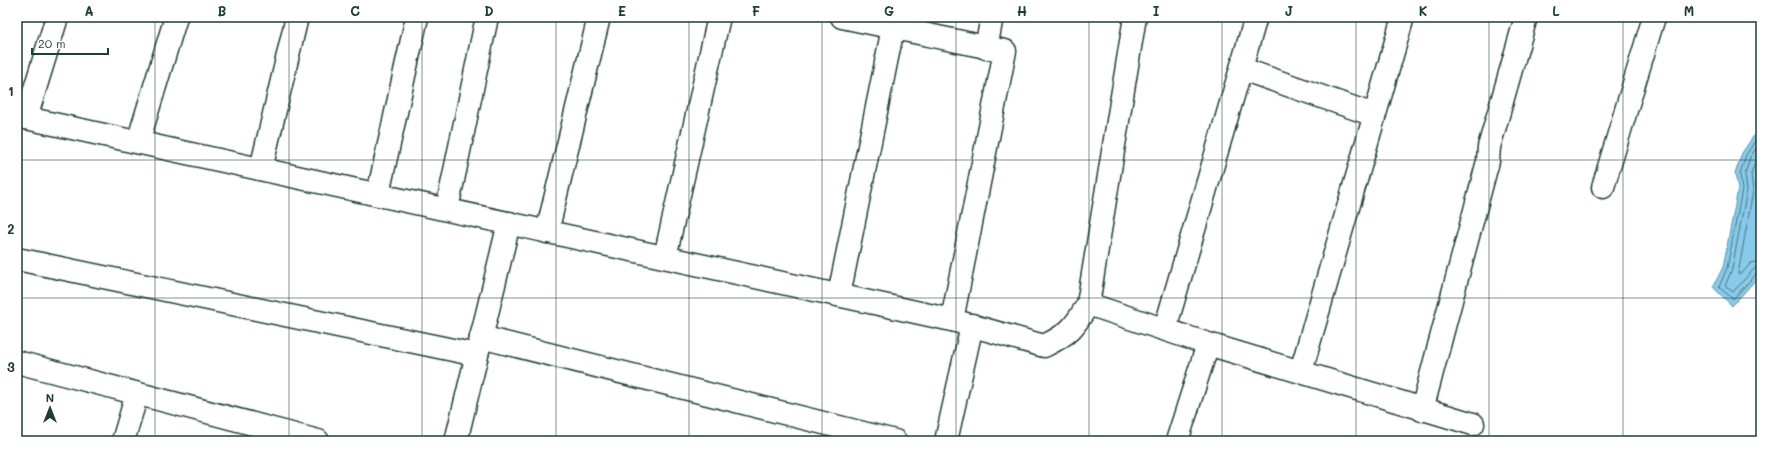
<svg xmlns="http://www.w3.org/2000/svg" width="1778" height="458" viewBox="0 0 1778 458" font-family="Mali,sans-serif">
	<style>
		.water { fill: #89caea; stroke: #5f92a1 }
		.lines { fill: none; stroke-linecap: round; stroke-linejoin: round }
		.shore { stroke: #49757d; stroke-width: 1 }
		.minor-casing { stroke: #1f3d34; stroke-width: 25 }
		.minor { stroke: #fff; stroke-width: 22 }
		.grid { fill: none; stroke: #1f3d34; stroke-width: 1; stroke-opacity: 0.55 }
		.neatline { fill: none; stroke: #1f3d34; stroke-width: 1.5 }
		.grid-label { font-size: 13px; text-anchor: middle; font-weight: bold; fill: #1f3d34 }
	</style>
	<rect width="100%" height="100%" fill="#fff"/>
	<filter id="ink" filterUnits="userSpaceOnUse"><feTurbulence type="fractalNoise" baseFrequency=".025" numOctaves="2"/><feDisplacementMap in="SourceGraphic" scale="8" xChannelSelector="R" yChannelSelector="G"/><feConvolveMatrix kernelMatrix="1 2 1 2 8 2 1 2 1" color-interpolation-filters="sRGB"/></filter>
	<g filter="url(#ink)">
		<!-- water -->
		<path class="water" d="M 1761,125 L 1761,274 L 1732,306 L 1713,287 L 1723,267 L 1738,189 L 1735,174 L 1742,153 Z"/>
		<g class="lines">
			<!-- shore -->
			<g class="shore">
				<path d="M 1761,132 L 1746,155 L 1740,174 L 1742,190 L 1727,268 L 1719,287 L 1733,299 L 1757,273 L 1761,272"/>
				<path d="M 1761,141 L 1750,157 L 1745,174 L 1747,190 L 1732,269 L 1725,286 L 1733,292 L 1754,269 L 1761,267"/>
				<path d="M 1761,152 L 1756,160 L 1751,174 L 1753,191 L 1738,274 L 1741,274 L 1751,263 L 1761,261"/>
			</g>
			<!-- minor casing -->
			<g class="minor-casing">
				<g id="minor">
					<path d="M 842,17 L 1005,51 L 952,320"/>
					<path d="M 986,48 L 992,17"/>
					<path d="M 1242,69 L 1374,115"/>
					<path d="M 17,116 L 952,320 L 1044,346 C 1069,334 1074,328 1088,304 L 1135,17"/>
					<path d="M 26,118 L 57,17"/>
					<path d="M 138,142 L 176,17"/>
					<path d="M 261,169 L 297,17"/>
					<path d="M 1603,187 L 1654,17"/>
					<path d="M 378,194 L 417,17"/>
					<path d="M 447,209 L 487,17"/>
					<path d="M 547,232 L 599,17"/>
					<path d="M 665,257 L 719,17"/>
					<path d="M 17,259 L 477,355"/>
					<path d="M 839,295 L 893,28"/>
					<path d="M 1088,304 L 1208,344 L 1473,424"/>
					<path d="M 1165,329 L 1256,17"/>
					<path d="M 481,337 L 895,441"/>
					<path d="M 17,362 L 318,441"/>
					<path d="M 1301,371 L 1403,17"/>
					<path d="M 1422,410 L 1488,161 L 1489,147 L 1526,17"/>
					<path d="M 123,441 L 137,394"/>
					<path d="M 456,441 L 509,223"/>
					<path d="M 946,441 L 972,325"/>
					<path d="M 1177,441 L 1208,344"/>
				</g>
			</g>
			<!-- minor -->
			<use href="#minor" class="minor"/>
		</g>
	</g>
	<!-- grid -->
	<path class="grid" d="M 155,17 L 155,441M 289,17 L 289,441M 422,17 L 422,441M 556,17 L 556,441M 689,17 L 689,441M 822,17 L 822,441M 956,17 L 956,441M 1089,17 L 1089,441M 1222,17 L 1222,441M 1356,17 L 1356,441M 1489,17 L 1489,441M 1623,17 L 1623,441M 17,160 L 1761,160M 17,298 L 1761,298"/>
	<!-- margin -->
	<rect width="1778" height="458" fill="none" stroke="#fff" stroke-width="44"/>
	<!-- north arrow -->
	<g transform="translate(50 408)" stroke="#ffffff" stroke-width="3" paint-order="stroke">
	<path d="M0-3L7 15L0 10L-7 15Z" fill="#1f3d34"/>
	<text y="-6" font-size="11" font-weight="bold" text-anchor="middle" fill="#1f3d34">N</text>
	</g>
	<!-- scale -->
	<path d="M32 48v6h76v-6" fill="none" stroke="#1f3d34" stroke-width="2"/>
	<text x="38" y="48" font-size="12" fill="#1f3d34" stroke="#ffffff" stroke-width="3" paint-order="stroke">20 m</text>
	<rect x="22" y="22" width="1734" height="414" class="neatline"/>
	<g class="grid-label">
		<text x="89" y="16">A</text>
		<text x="222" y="16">B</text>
		<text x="355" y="16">C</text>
		<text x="489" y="16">D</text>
		<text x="622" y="16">E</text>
		<text x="756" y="16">F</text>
		<text x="889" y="16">G</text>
		<text x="1022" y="16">H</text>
		<text x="1156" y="16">I</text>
		<text x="1289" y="16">J</text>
		<text x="1423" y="16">K</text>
		<text x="1556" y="16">L</text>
		<text x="1689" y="16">M</text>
		<text x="11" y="96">1</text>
		<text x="11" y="234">2</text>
		<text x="11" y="372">3</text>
	</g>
</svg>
